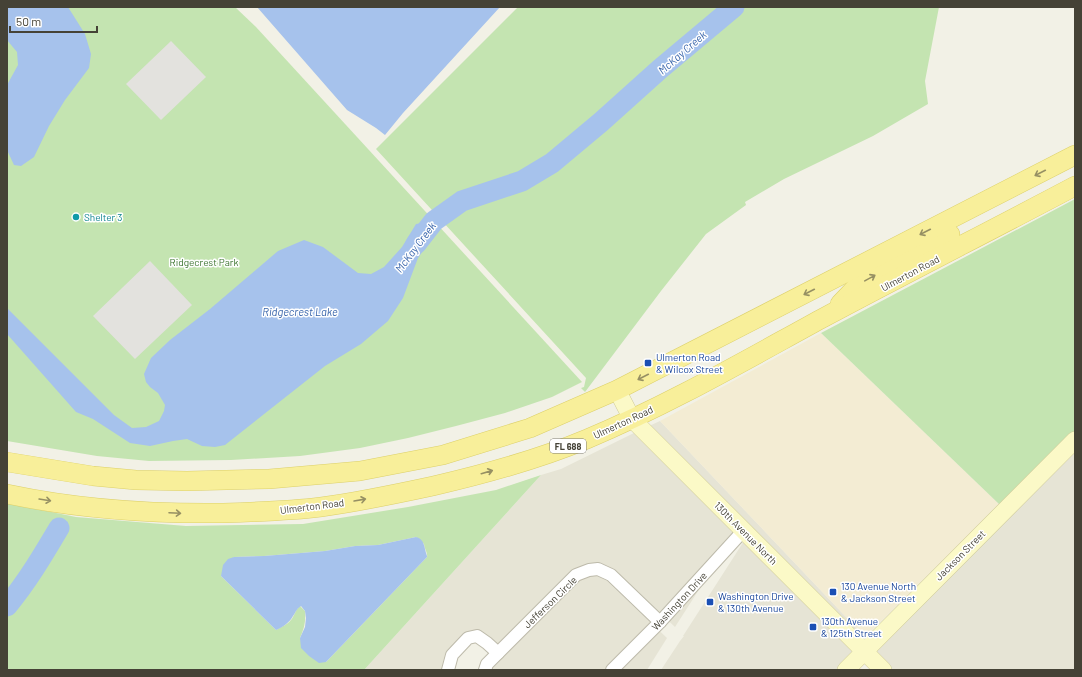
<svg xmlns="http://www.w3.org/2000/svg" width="1082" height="677" viewBox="0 0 1082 677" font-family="Barlow,sans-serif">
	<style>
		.residential { fill: #e6e4d5 }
		.commercial { fill: #f3ecd3 }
		.green { fill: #c4e4b1; fill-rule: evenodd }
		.parking { fill: #e3e2de }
		.water { fill: #a6c2ec }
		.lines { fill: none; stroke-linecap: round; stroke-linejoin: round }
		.river { stroke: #a6c2ec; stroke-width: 21 }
		.street-casing { stroke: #bdbaaa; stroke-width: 14 }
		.secondary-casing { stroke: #cfcb98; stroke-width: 18 }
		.primary-casing { stroke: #dcd06a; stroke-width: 20 }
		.street { stroke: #fff; stroke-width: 12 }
		.secondary { stroke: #fbf9c7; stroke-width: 17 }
		.primary { stroke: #f8ef9a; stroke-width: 19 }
		.oneway { stroke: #969063 }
		.culture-dot { fill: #0f9aa8; stroke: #fff; stroke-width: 1.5 }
		.transit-dot { fill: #1a4fb4; stroke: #fff; stroke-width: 1.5 }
		.labels { text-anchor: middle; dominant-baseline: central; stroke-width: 3; stroke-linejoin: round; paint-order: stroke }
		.shield { fill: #fff; stroke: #7d7b72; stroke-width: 1 }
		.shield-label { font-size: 9px; font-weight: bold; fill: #454236 }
		.culture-label { font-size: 10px; fill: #0d838f; stroke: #fff; text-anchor: start }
		.park-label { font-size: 10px; fill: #3a732d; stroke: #fff }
		.street-label { font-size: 10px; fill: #454236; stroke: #fff }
		.transit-label { font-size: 10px; fill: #164399; stroke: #fff; text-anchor: start }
		.water-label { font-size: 11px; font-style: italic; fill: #3663aa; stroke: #fff }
	</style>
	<rect width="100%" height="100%" fill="#f2f1e6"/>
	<!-- residential -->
	<g class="residential">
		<path d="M 660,421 L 865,637 L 863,640 L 649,426 Z"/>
		<path d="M 636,432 L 736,532 L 675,627 L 614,569 L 601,563 L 597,563 L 588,564 L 572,571 L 498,644 L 491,638 L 481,631 L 477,630 L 468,631 L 464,634 L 447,651 L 445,654 L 441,670 L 364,670 L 541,475 L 561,469 Z"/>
		<path d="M 1075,449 L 1075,670 L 892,670 L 873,651 Z"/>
		<path d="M 744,541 L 854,650 L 836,670 L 661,670 L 680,641 L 684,636 L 683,636 Z"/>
		<path d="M 596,575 L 607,581 L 667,638 L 647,670 L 491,670 L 493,667 L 579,580 L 590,576 Z"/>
	</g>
	<!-- commercial -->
	<path class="commercial" d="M 821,333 L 1000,505 L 865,637 L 660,421 Z"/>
	<!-- green -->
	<g class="green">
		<path d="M 7,7 L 235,7 L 256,27 L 582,382 L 552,397 L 505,413 L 456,426 L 408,438 L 360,448 L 300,456 L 231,460 L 149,461 L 97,456 L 7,441 Z"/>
		<path d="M 518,7 L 939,7 L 925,81 L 928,104 L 873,136 L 784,179 L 745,202 L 746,205 L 706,234 L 661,291 L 585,392 L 581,388 L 584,387 L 586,378 L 376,149 Z"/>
		<path d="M 1075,199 L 1075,432 L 1000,505 L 821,333 Z"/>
		<path d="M 541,475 L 364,670 L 7,670 L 7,503 L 76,517 L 186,526 L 303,524 L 408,507 L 496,490 ZM 416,537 L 424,544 C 424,548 428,553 427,557 L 326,662 L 300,638 C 304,629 306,621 305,611 L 300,606 C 295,610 295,615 291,620 C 287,625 281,627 276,630 L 221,576 L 234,557 L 264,556 L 325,551 L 355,546 L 378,545 Z"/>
	</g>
	<!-- parking -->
	<g class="parking">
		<path d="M 171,41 L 206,77 L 161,120 L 126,84 Z"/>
		<path d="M 150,261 L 192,305 L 135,359 L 93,316 Z"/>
	</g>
	<!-- water -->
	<g class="water">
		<path d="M 7,7 L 68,7 L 85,34 L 91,54 L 89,68 L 65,100 L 49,126 L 34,157 L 21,166 L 14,165 L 7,150 L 7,85 L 18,65 L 17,52 L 7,40 Z"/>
		<path d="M 257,7 L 500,7 L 403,113 L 385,135 L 376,128 L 347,110 Z"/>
		<path d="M 434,221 L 434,235 L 418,258 L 403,298 L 388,321 L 361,344 L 325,366 L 225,445 L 215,447 L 202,446 L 187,439 L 173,441 L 150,446 L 130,443 L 93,419 L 76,412 L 7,334 L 7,308 L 114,415 L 132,428 L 146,427 L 159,421 L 164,411 L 165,405 L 158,393 L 150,387 L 146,382 L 144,374 L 151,358 L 170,340 L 210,309 L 278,251 L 304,240 L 323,247 L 358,273 L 371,274 L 384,267 L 402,247 L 416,224 Z"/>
		<path d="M 416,537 C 425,539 424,548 427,556 L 427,557 L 326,662 L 319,663 L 309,656 L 301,648 L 300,638 L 305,627 L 306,618 L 305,611 L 301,606 C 296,609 296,612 293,616 C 290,622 282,628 276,630 L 221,576 L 223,565 L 228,559 L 234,557 L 264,556 L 325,551 L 355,546 L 378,545 Z"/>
	</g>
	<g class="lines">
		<!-- river -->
		<g class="river">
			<path d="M 416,244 L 434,221 L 462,201 L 522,181 L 552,163 L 601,122 L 660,69 L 734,7"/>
			<path d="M 7,606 C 27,582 43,555 59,528"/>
		</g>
		<!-- street casing -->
		<g class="street-casing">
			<g id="street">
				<path d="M 448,670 L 452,655 L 468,638 L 477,636 L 487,643 L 498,653"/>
				<path d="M 485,670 L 487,664 L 576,575 L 589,570 L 598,569 L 611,575 L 660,622"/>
				<path d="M 612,670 L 660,622 L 744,530"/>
			</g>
		</g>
		<!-- secondary casing -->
		<g class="secondary-casing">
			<g id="secondary">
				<path d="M 617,390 L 632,419 L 883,670"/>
				<path d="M 846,670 L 1075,440"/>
			</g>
		</g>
		<!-- primary casing -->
		<g class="primary-casing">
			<g id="primary">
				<path d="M 840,304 L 859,284 L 950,234"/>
				<path d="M 7,462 L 93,476 L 136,480 L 187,481 L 269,479 L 360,471 L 443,455 L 530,428 L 617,390 L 1075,155"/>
				<path d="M 7,494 C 78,509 151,514 223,513 C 256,512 289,511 321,507 C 358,502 396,494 433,486 C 485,474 537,460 587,439 C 668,405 744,361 821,319 C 905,274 990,231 1075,186"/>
			</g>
		</g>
		<!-- street -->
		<use href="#street" class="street"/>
		<!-- secondary -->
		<use href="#secondary" class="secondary"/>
		<!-- primary -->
		<use href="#primary" class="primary"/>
	</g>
	<!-- one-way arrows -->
	<defs><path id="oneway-shaft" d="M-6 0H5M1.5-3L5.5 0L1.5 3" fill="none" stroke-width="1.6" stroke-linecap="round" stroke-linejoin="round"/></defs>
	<g class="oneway">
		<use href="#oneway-shaft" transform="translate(1040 173) rotate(153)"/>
		<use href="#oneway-shaft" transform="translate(925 232) rotate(153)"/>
		<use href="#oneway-shaft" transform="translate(870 278) rotate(-29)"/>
		<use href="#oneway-shaft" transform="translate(809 292) rotate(153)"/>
		<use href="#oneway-shaft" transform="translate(643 377) rotate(153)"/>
		<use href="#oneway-shaft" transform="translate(487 472) rotate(-16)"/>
		<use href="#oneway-shaft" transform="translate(45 500) rotate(9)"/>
		<use href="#oneway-shaft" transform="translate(360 500) rotate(-10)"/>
		<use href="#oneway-shaft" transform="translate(175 513) rotate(3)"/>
	</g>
	<!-- markers -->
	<circle class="culture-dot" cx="76" cy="217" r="4"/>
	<g class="transit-dot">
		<rect x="644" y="359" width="8" height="8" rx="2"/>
		<rect x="829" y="588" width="8" height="8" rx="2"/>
		<rect x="706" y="598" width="8" height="8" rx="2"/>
		<rect x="809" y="623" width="8" height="8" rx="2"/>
	</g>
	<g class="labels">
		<!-- shield labels -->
		<rect class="shield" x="550" y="439" width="36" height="14" rx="3"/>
		<g class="shield-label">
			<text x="568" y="446">FL 688</text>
		</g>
		<!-- culture labels -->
		<g class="culture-label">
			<text x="84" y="217">Shelter 3</text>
		</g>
		<!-- park labels -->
		<g class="park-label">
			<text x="204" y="262">Ridgecrest Park</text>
		</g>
		<!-- street labels -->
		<g class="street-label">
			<text transform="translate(910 273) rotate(-28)">Ulmerton Road</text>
			<text transform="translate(623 422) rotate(-25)">Ulmerton Road</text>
			<text transform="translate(312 506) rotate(-7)">Ulmerton Road</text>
			<text transform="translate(746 533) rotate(45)">130th Avenue North</text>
			<text transform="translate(960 555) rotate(-45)">Jackson Street</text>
			<text transform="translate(679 601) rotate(-47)">Washington Drive</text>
			<text transform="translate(550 602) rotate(-44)">Jefferson Circle</text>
		</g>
		<!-- transit labels -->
		<g class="transit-label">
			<text x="656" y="357">Ulmerton Road<tspan x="656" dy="12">&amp; Wilcox Street</tspan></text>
			<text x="841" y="586">130 Avenue North<tspan x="841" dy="12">&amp; Jackson Street</tspan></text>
			<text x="718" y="596">Washington Drive<tspan x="718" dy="12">&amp; 130th Avenue</tspan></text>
			<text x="821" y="621">130th Avenue<tspan x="821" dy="12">&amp; 125th Street</tspan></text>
		</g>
		<!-- water labels -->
		<g class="water-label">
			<text transform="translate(682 52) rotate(-41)">McKay Creek</text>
			<text transform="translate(415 247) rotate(-53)">McKay Creek</text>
			<text x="300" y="311">Ridgecrest Lake</text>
		</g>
	</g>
	<!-- border -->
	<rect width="1082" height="677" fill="none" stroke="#454236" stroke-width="16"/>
	<!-- scale -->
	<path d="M10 26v6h87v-6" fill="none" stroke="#454236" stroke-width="2"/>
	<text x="16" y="26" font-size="12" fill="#454236" stroke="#ffffff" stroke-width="3" paint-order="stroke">50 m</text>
</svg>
